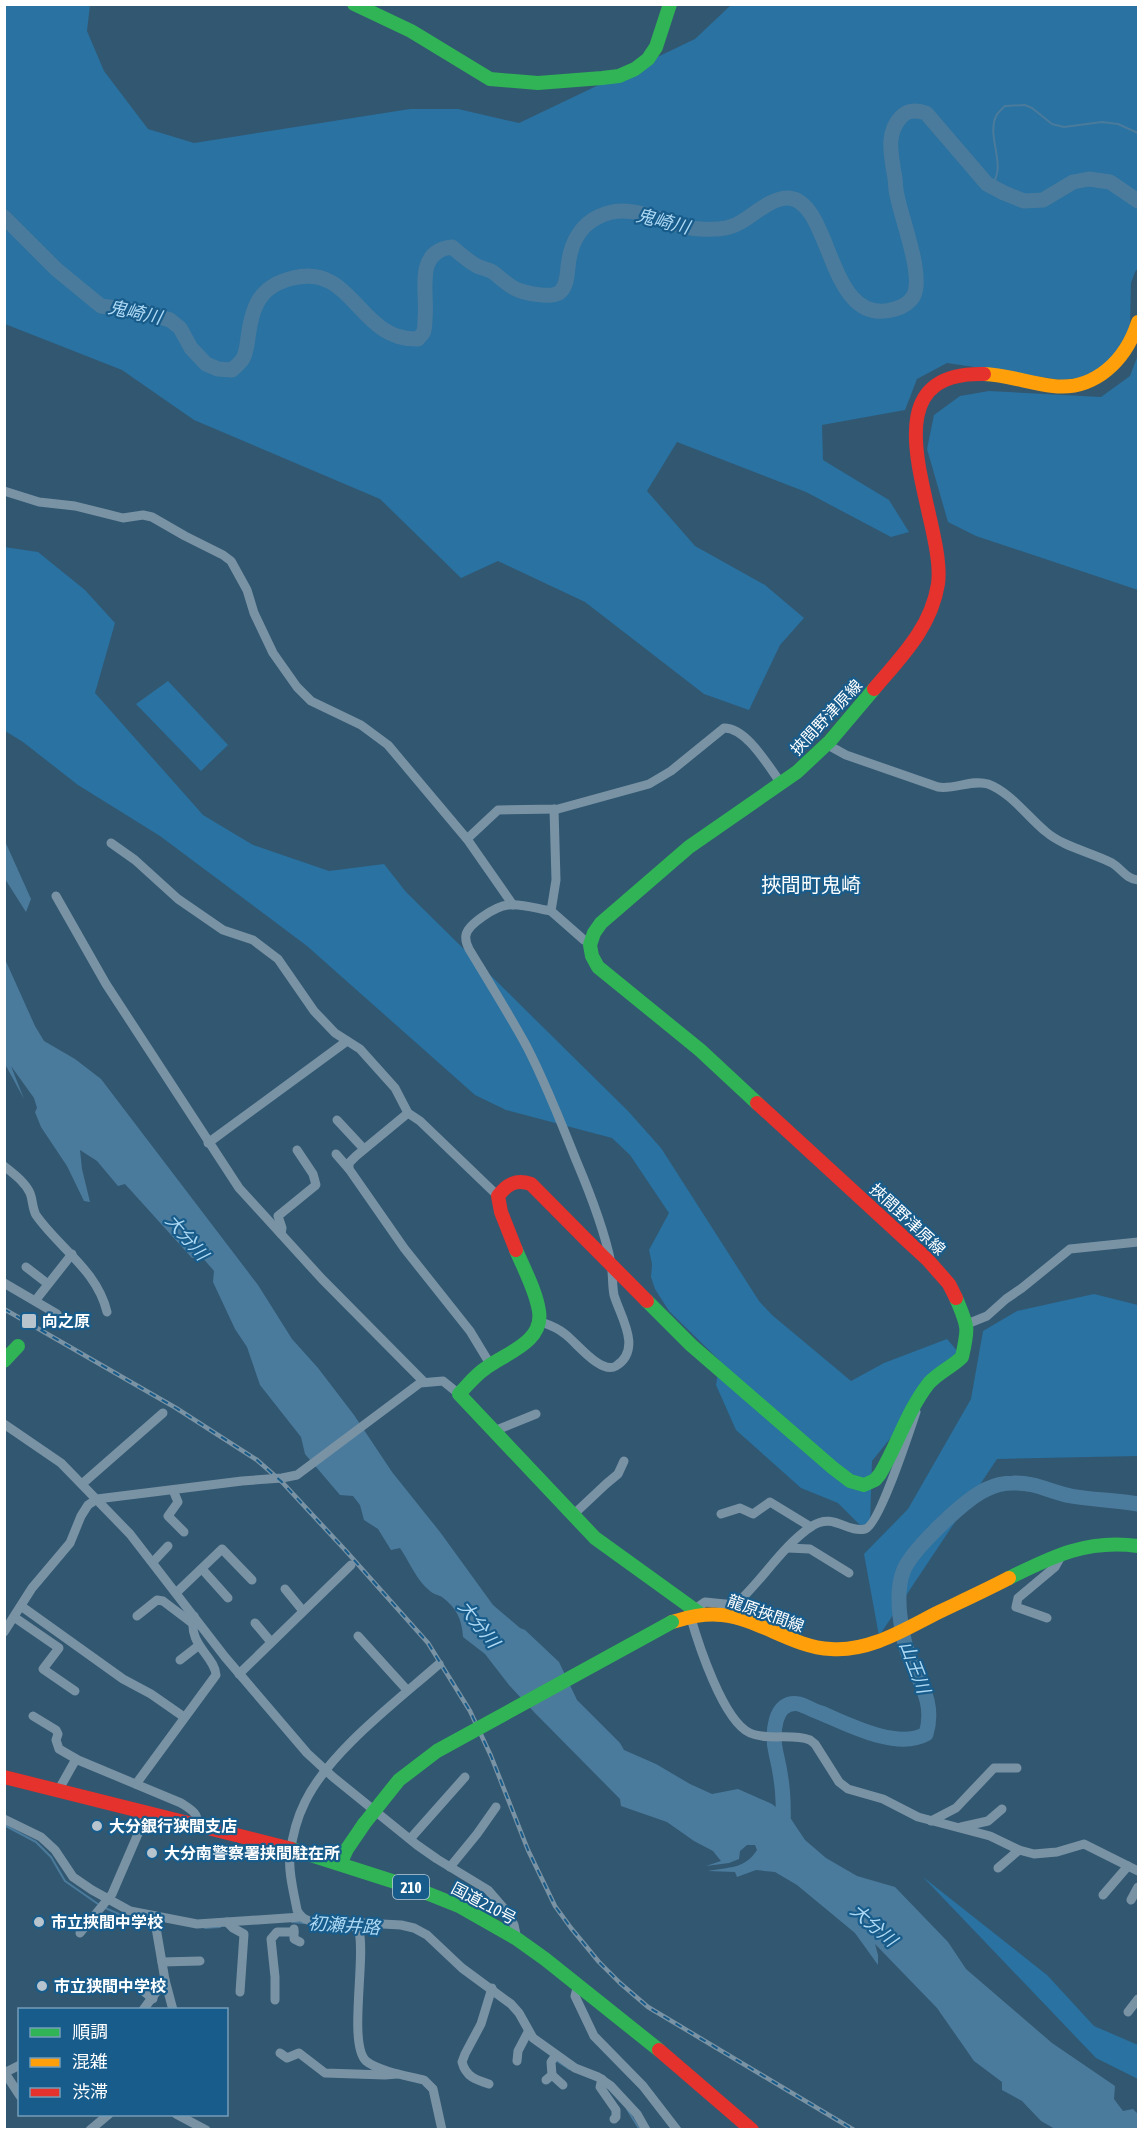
<svg xmlns="http://www.w3.org/2000/svg" width="1143" height="2134" viewBox="0 0 1143 2134" font-family="'Asap Condensed','Noto Sans JP',sans-serif">
	<style>
		.green { fill: #2972a1 }
		.water { fill: #4b7b9c }
		.lines { fill: none; stroke-linecap: round; stroke-linejoin: round }
		.stream { stroke: #4b7b9c; stroke-width: 2 }
		.river { stroke: #4b7b9c; stroke-width: 15 }
		.street { stroke: #7993a5; stroke-width: 9 }
		.fast { stroke: #30b455; stroke-width: 14 }
		.slow { stroke: #ff9f0a; stroke-width: 14 }
		.jam { stroke: #e5322d; stroke-width: 14 }
		.rail-casing { stroke: #7a93a4; stroke-width: 4.5 }
		.rail { stroke: #185c8b; stroke-width: 2; stroke-dasharray: 7; stroke-linecap: butt }
		.fast-bridge { stroke: #30b455; stroke-width: 14 }
		.poi-dot { fill: #b7c4cd; stroke: #185c8b; stroke-width: 2 }
		.labels { text-anchor: middle; dominant-baseline: central; stroke-width: 4.5; stroke-linejoin: round; paint-order: stroke }
		.shield { fill: #185c8b; stroke: #bacedc; stroke-width: 1.5 }
		.shield-label { font-size: 15px; font-weight: bold; fill: #fff }
		.street-label { font-size: 16px; fill: #fff; stroke: #185c8b }
		.poi-label { font-size: 16px; font-weight: bold; fill: #fff; stroke: #185c8b; text-anchor: start }
		.water-label { font-size: 18px; font-style: italic; fill: #aedaf5; stroke: #185c8b }
		.quarter-label { font-size: 20px; fill: #fff; stroke: #185c8b }
	</style>
	<rect width="100%" height="100%" fill="#325771"/>
	<!-- green -->
	<g class="green">
		<path d="M 4,5 L 90,5 L 87,31 L 104,71 L 148,129 L 194,143 L 410,109 L 458,109 L 519,123 L 695,39 L 731,5 L 1138,5 L 1138,268 L 1135,272 L 1131,283 L 1130,329 L 1122,350 L 1106,366 L 1085,377 L 1062,380 L 947,363 L 917,379 L 905,410 L 822,425 L 823,460 L 889,500 L 909,532 L 891,537 L 806,492 L 677,442 L 647,491 L 695,546 L 765,585 L 804,618 L 780,645 L 749,710 L 704,694 L 585,602 L 498,561 L 461,578 L 380,499 L 194,420 L 122,370 L 5,324 Z"/>
		<path d="M 1138,355 L 1138,590 L 976,536 L 948,522 L 927,449 L 934,415 L 960,396 L 989,391 L 1101,397 L 1130,376 Z"/>
		<path d="M 4,547 L 38,552 L 85,590 L 115,623 L 95,693 L 203,815 L 253,845 L 329,871 L 384,864 L 406,892 L 628,1111 L 661,1148 L 759,1301 L 772,1315 L 851,1381 L 884,1363 L 947,1339 L 959,1353 L 872,1461 L 870,1524 L 860,1525 L 838,1503 L 801,1488 L 736,1430 L 716,1385 L 720,1361 L 669,1311 L 655,1289 L 651,1277 L 652,1264 L 649,1250 L 669,1213 L 630,1155 L 612,1138 L 506,1110 L 475,1095 L 307,946 L 160,836 L 78,785 L 23,742 L 5,731 Z"/>
		<path d="M 168,681 L 228,745 L 201,771 L 136,704 Z"/>
		<path d="M 1094,1294 L 1138,1305 L 1138,1456 L 997,1459 L 879,1636 L 864,1554 L 908,1509 L 971,1399 L 983,1331 L 1017,1311 Z"/>
		<path d="M 923,1877 L 1047,1975 L 1094,2026 L 1138,2045 L 1138,2079 L 1096,2058 Z"/>
	</g>
	<!-- water -->
	<g class="water">
		<path d="M 4,839 L 31,899 L 26,912 L 5,879 Z"/>
		<path d="M 4,957 L 35,1026 L 44,1041 L 75,1059 L 101,1079 L 258,1285 L 292,1339 L 318,1368 L 354,1415 L 392,1472 L 440,1532 L 493,1605 L 520,1628 L 525,1630 L 559,1662 L 577,1700 L 620,1743 L 624,1750 L 656,1764 L 690,1784 L 712,1794 L 738,1789 L 772,1804 L 791,1819 L 805,1840 L 826,1858 L 857,1876 L 895,1887 L 948,1942 L 966,1969 L 1052,2043 L 1115,2086 L 1114,2099 L 1123,2111 L 1133,2109 L 1138,2114 L 1138,2129 L 1055,2129 L 1041,2121 L 1022,2101 L 1002,2090 L 1002,2082 L 974,2061 L 937,2008 L 875,1944 L 878,1955 L 878,1965 L 855,1933 L 797,1885 L 775,1872 L 756,1870 L 737,1877 L 735,1872 L 708,1871 C 729,1867 745,1869 757,1850 L 755,1845 L 747,1845 L 740,1851 L 739,1859 L 729,1863 L 706,1866 L 721,1861 L 713,1851 L 694,1841 L 667,1822 L 621,1806 L 620,1799 L 534,1712 L 509,1685 L 485,1654 L 463,1637 C 462,1620 457,1608 442,1597 C 439,1595 433,1594 430,1591 C 417,1581 409,1561 400,1548 L 391,1550 L 378,1529 L 364,1520 L 360,1505 L 353,1496 L 340,1495 L 305,1454 L 301,1437 L 260,1385 L 247,1347 L 235,1329 L 213,1282 L 214,1271 L 202,1257 L 192,1258 L 125,1184 L 118,1186 L 97,1161 L 80,1150 L 82,1169 L 90,1202 L 84,1201 L 67,1166 L 41,1127 L 35,1112 L 37,1108 L 34,1098 L 11,1066 L 24,1099 L 5,1064 Z"/>
	</g>
	<g class="lines">
		<!-- stream -->
		<g class="stream">
			<path d="M 991,186 C 1008,166 986,138 996,116 C 998,112 1002,109 1005,106 L 1025,105 L 1032,108 L 1052,124 L 1064,127 L 1102,122 L 1118,124 L 1138,133"/>
			<path d="M 4,1825 L 36,1842 L 51,1857 L 65,1881 L 98,1904"/>
			<path d="M 103,1907 L 130,1919 L 152,1921"/>
			<path d="M 292,1922 L 304,1923"/>
			<path d="M 205,1928 L 220,1927"/>
			<path d="M 557,2061 L 569,2069"/>
			<path d="M 627,2109 L 640,2130"/>
		</g>
		<!-- river -->
		<g class="river">
			<path d="M 4,217 L 56,269 L 101,306 L 145,312 L 170,320 L 180,328 L 191,348 L 206,364 L 218,369 L 232,370 C 235,367 239,364 242,360 C 246,355 247,345 248,338 C 252,307 259,286 293,278 C 354,263 358,341 418,339 C 419,337 422,335 423,333 C 425,330 425,323 425,319 C 428,292 414,251 452,247 C 460,254 468,261 477,266 C 483,269 489,269 494,273 C 501,278 507,285 516,289 C 524,293 552,299 560,292 C 567,286 567,275 568,267 C 570,246 579,225 600,216 C 635,200 666,228 701,229 C 714,230 730,229 741,222 C 755,214 772,197 789,198 C 833,202 827,330 895,309 C 902,307 909,303 913,297 C 925,277 901,218 897,195 C 895,188 896,180 894,173 C 891,153 886,133 901,117 C 908,109 917,110 926,113 L 987,184 L 1004,193 L 1024,201 L 1043,200 L 1073,182 L 1089,179 L 1110,182 L 1138,201"/>
			<path d="M 783,1831 C 784,1802 783,1782 776,1753 C 772,1736 773,1699 799,1704 C 806,1706 814,1711 821,1713 C 849,1725 897,1750 926,1734 C 938,1695 909,1672 903,1635 C 899,1615 896,1591 903,1572 C 910,1551 966,1498 987,1489 C 995,1485 1004,1483 1013,1483 C 1035,1482 1050,1492 1071,1496 C 1093,1500 1116,1500 1138,1504"/>
		</g>
		<!-- street -->
		<g class="street">
			<path d="M 4,491 L 39,502 L 75,506 L 123,518 L 143,515 L 152,517 L 185,536 L 223,555 L 231,561 L 247,590 L 254,613 L 273,653 L 297,687 L 311,701 L 361,725 L 388,745 L 467,839 L 513,905"/>
			<path d="M 826,744 L 846,755 L 938,787 C 954,790 972,779 988,784 C 1010,792 1028,817 1045,831 C 1063,847 1091,852 1112,863 C 1122,869 1126,879 1138,880"/>
			<path d="M 554,809 L 556,880 L 551,911 L 584,940 L 591,941"/>
			<path d="M 467,839 L 498,810 L 558,809 L 649,784 L 671,771 L 724,728 C 747,728 768,766 781,783"/>
			<path d="M 111,843 L 135,860 L 178,899 L 223,930 L 253,940 L 278,959 L 314,1011 L 335,1033 L 360,1049 L 395,1088 L 408,1113 L 420,1121 L 498,1196"/>
			<path d="M 56,896 L 106,984 L 239,1188 L 322,1279 L 424,1382"/>
			<path d="M 408,1113 L 356,1156 L 349,1163 L 349,1169 L 404,1248 L 470,1331 L 490,1364"/>
			<path d="M 337,1120 L 364,1149"/>
			<path d="M 208,1143 L 347,1041"/>
			<path d="M 336,1154 L 349,1169"/>
			<path d="M 4,1166 C 14,1174 25,1182 30,1193 C 33,1200 32,1208 36,1215 C 59,1248 97,1270 107,1312"/>
			<path d="M 281,1234 L 282,1228 L 278,1216 L 316,1185 L 313,1174 L 297,1150"/>
			<path d="M 26,1267 L 48,1284"/>
			<path d="M 4,1283 L 57,1314"/>
			<path d="M 35,1301 L 72,1254"/>
			<path d="M 541,1322 C 550,1325 558,1328 565,1334 C 577,1343 601,1375 616,1366 C 643,1349 620,1316 614,1295 C 612,1285 613,1274 611,1263 C 604,1228 590,1193 576,1160 C 561,1122 546,1084 527,1047 C 509,1014 489,982 469,949 C 467,945 465,940 466,935 C 468,924 496,906 508,905 C 521,903 538,909 551,911"/>
			<path d="M 967,1324 L 987,1316 L 1006,1299 L 1022,1288 L 1070,1249 L 1138,1242"/>
			<path d="M 4,1424 L 61,1463 L 130,1534 L 225,1657 L 307,1753 L 333,1777 L 417,1845 L 437,1859 L 488,1890 L 507,1912 L 514,1925 L 517,1939"/>
			<path d="M 494,1431 L 536,1414"/>
			<path d="M 82,1484 L 163,1413"/>
			<path d="M 173,1490 L 178,1502 L 168,1516 L 184,1532"/>
			<path d="M 721,1514 L 740,1508 L 753,1514 L 770,1502 L 811,1527"/>
			<path d="M 573,1515 L 606,1484 L 618,1474 L 624,1461"/>
			<path d="M 788,1548 L 810,1549 L 849,1573"/>
			<path d="M 153,1562 L 168,1546"/>
			<path d="M 202,1569 L 228,1598"/>
			<path d="M 285,1589 L 303,1611"/>
			<path d="M 176,1593 L 222,1549 L 252,1580"/>
			<path d="M 21,1606 L 123,1679 L 151,1694 L 184,1717"/>
			<path d="M 695,1609 L 705,1602 L 735,1605 C 762,1581 782,1546 812,1526 C 834,1512 846,1533 865,1529 C 879,1526 910,1429 916,1412"/>
			<path d="M 690,1615 C 698,1643 723,1721 750,1733 C 768,1741 792,1733 810,1740 L 815,1744 L 839,1782 L 848,1789 L 883,1799 L 918,1817 L 990,1836 L 1019,1850 L 1034,1854 L 1057,1852 L 1084,1844 L 1138,1871"/>
			<path d="M 137,1616 L 157,1600 L 163,1601 L 192,1623"/>
			<path d="M 14,1617 L 59,1648 L 43,1669 L 75,1691"/>
			<path d="M 1047,1618 L 1016,1607 L 1018,1598 L 1055,1567 L 1063,1553"/>
			<path d="M 255,1623 L 271,1642"/>
			<path d="M 4,1632 L 32,1588 L 70,1543 L 81,1516 L 88,1505 L 97,1499 L 242,1481 L 282,1478 L 297,1475 L 420,1383 L 443,1381 L 459,1394"/>
			<path d="M 358,1636 L 407,1690"/>
			<path d="M 180,1660 L 198,1646"/>
			<path d="M 439,1664 C 397,1701 329,1752 305,1802 C 297,1818 292,1838 290,1855 C 288,1872 294,1893 297,1910 C 308,1934 344,1912 359,1931 C 366,1958 348,2044 366,2061 C 378,2071 408,2076 424,2080 L 433,2089 L 442,2130"/>
			<path d="M 239,1674 L 351,1565"/>
			<path d="M 33,1716 L 56,1730 L 58,1734 L 56,1740 L 59,1749 L 78,1760 L 181,1803 C 190,1809 199,1813 197,1825"/>
			<path d="M 136,1784 L 216,1675 C 215,1656 187,1645 194,1616"/>
			<path d="M 58,1791 L 76,1759"/>
			<path d="M 4,1819 L 41,1837 L 55,1850 L 73,1877 L 92,1890 L 130,1911 L 197,1924 L 301,1917"/>
			<path d="M 931,1821 L 956,1808 L 994,1768 L 1017,1768"/>
			<path d="M 961,1827 L 988,1821 L 1002,1809"/>
			<path d="M 410,1839 L 465,1777"/>
			<path d="M 450,1867 L 477,1834 L 496,1807"/>
			<path d="M 998,1868 L 1019,1850"/>
			<path d="M 1103,1895 L 1128,1866"/>
			<path d="M 1131,1900 L 1138,1887"/>
			<path d="M 154,1916 L 165,1980 L 173,2010"/>
			<path d="M 227,1922 L 233,1928 L 244,1934 L 240,1992"/>
			<path d="M 356,1927 L 364,1923 L 401,1925 L 414,1928 L 427,1935 L 462,1968 L 511,2004 L 519,2013 L 533,2038 L 575,2068 L 598,2077 L 611,2086 L 637,2114 L 646,2130"/>
			<path d="M 294,1929 L 294,1939 L 300,1942"/>
			<path d="M 80,1933 L 112,1894 L 147,1813"/>
			<path d="M 162,1962 L 200,1961"/>
			<path d="M 136,1985 L 153,1999"/>
			<path d="M 581,1986 L 576,1992 L 575,1996 L 594,2036 L 643,2086 L 677,2130"/>
			<path d="M 275,2000 L 275,1977 L 271,1939 L 277,1932 L 294,1932"/>
			<path d="M 143,2010 L 165,1980"/>
			<path d="M 1128,2012 L 1138,1999"/>
			<path d="M 280,2053 L 287,2058 L 299,2053 L 325,2073 L 385,2075 L 397,2074"/>
			<path d="M 517,2061 L 518,2051 L 528,2032"/>
			<path d="M 4,2073 L 20,2065"/>
			<path d="M 5,2073 L 20,2096"/>
			<path d="M 552,2075 L 563,2085"/>
			<path d="M 602,2079 L 600,2087 L 616,2110 L 616,2117 L 614,2119"/>
			<path d="M 546,2080 L 552,2075 L 551,2062 L 556,2055"/>
			<path d="M 489,2084 C 476,2080 466,2077 462,2062 L 465,2054 L 481,2024 L 492,1988"/>
			<path d="M 176,2114 L 206,2130"/>
			<path d="M 90,2130 L 109,2114"/>
		</g>
		<!-- fast -->
		<g class="fast">
			<path d="M 354,4 L 411,31 L 490,79 L 538,83 L 602,78 L 619,76 L 635,69 L 648,59 L 656,47 L 670,4"/>
			<path d="M 757,1103 L 700,1050 L 598,967 L 592,956 L 590,945 L 594,933 L 601,923 L 689,847 L 797,772 L 830,741 L 874,689"/>
			<path d="M 516,1250 C 524,1269 536,1291 539,1311 C 544,1342 506,1353 486,1368 C 475,1375 468,1385 459,1394 L 595,1538 L 699,1613"/>
			<path d="M 647,1301 L 691,1345 L 833,1468 L 850,1481 L 864,1485 L 875,1480 L 880,1474 C 898,1444 907,1411 929,1383 C 939,1372 952,1367 962,1357 C 969,1326 968,1327 956,1298"/>
			<path d="M 4,1361 L 18,1346"/>
			<path d="M 1009,1578 C 1053,1556 1088,1539 1138,1546"/>
			<path d="M 292,1849 L 414,1888 L 459,1906 L 517,1939 L 545,1959 L 659,2050"/>
			<path d="M 340,1864 L 347,1849 L 364,1824"/>
		</g>
		<!-- slow -->
		<g class="slow">
			<path d="M 984,374 C 1007,375 1029,383 1053,386 C 1095,391 1126,360 1138,322"/>
			<path d="M 672,1622 C 689,1617 704,1613 722,1615 C 760,1619 792,1647 831,1649 C 870,1652 905,1629 939,1612 C 962,1601 986,1590 1009,1578"/>
		</g>
		<!-- jam -->
		<g class="jam">
			<path d="M 874,689 C 901,657 931,628 938,584 C 947,521 858,371 984,374"/>
			<path d="M 757,1103 L 927,1259 L 949,1284 L 956,1298"/>
			<path d="M 516,1250 L 501,1212 L 498,1196 C 507,1184 516,1179 531,1184 L 647,1301"/>
			<path d="M 4,1777 L 292,1849"/>
			<path d="M 659,2050 L 752,2130"/>
		</g>
		<!-- rail casing -->
		<g class="rail-casing">
			<path id="rail" d="M 4,1309 L 176,1408 L 257,1460 L 282,1482 L 346,1551 L 428,1643 L 470,1711 L 491,1756 L 528,1850 L 555,1906 L 571,1928 L 599,1962 L 620,1983 L 648,2007 L 854,2130"/>
		</g>
		<!-- rail -->
		<use href="#rail" class="rail"/>
		<!-- fast-bridge -->
		<path class="fast-bridge" d="M 364,1824 L 399,1780 L 437,1751 L 672,1622"/>
	</g>
	<!-- markers -->
	<g class="poi-dot">
		<rect x="21" y="1313" width="16" height="16" rx="3"/>
		<circle cx="97" cy="1826" r="6"/>
		<circle cx="152" cy="1853" r="6"/>
		<circle cx="39" cy="1922" r="6"/>
		<circle cx="42" cy="1986" r="6"/>
	</g>
	<g class="labels">
		<!-- shield labels -->
		<rect class="shield" x="393" y="1875" width="36" height="24" rx="4.5"/>
		<g class="shield-label">
			<text x="411" y="1887">210</text>
		</g>
		<!-- street labels -->
		<g class="street-label">
			<text transform="translate(826 717) rotate(-47)">挾間野津原線</text>
			<text transform="translate(908 1219) rotate(43)">挾間野津原線</text>
			<text transform="translate(766 1613) rotate(20)">龍原挾間線</text>
			<text transform="translate(484 1903) rotate(28)">国道210号</text>
		</g>
		<!-- poi labels -->
		<g class="poi-label">
			<text x="42" y="1321">向之原</text>
			<text x="109" y="1826">大分銀行狭間支店</text>
			<text x="164" y="1853">大分南警察署挟間駐在所</text>
			<text x="51" y="1922">市立挾間中学校</text>
			<text x="54" y="1986">市立狭間中学校</text>
		</g>
		<!-- water labels -->
		<g class="water-label">
			<text transform="translate(663 221) rotate(14)">鬼崎川</text>
			<text transform="translate(135 312) rotate(12)">鬼崎川</text>
			<text transform="translate(187 1237) rotate(49)">大分川</text>
			<text transform="translate(479 1624) rotate(52)">大分川</text>
			<text transform="translate(915 1667) rotate(69)">山王川</text>
			<text transform="translate(344 1925) rotate(4)">初瀬井路</text>
			<text transform="translate(874 1925) rotate(41)">大分川</text>
		</g>
		<!-- quarter labels -->
		<g class="quarter-label">
			<text x="811" y="884">挾間町鬼崎</text>
		</g>
	</g>
	<!-- border -->
	<rect width="1143" height="2134" fill="none" stroke="#ffffff" stroke-width="12"/>
	<!-- legend -->
	<rect x="18" y="2008" width="210" height="108" fill="#185c8b" stroke="#749db9" stroke-width="1.5"/>
	<rect x="30" y="2028" width="30" height="9" fill="#30b455" stroke="#749db9" stroke-width="1.5"/>
	<text x="72" y="2038" font-size="18" fill="#ffffff">順調</text>
	<rect x="30" y="2058" width="30" height="9" fill="#ff9f0a" stroke="#749db9" stroke-width="1.5"/>
	<text x="72" y="2068" font-size="18" fill="#ffffff">混雑</text>
	<rect x="30" y="2088" width="30" height="9" fill="#e5322d" stroke="#749db9" stroke-width="1.5"/>
	<text x="72" y="2098" font-size="18" fill="#ffffff">渋滞</text>
</svg>
